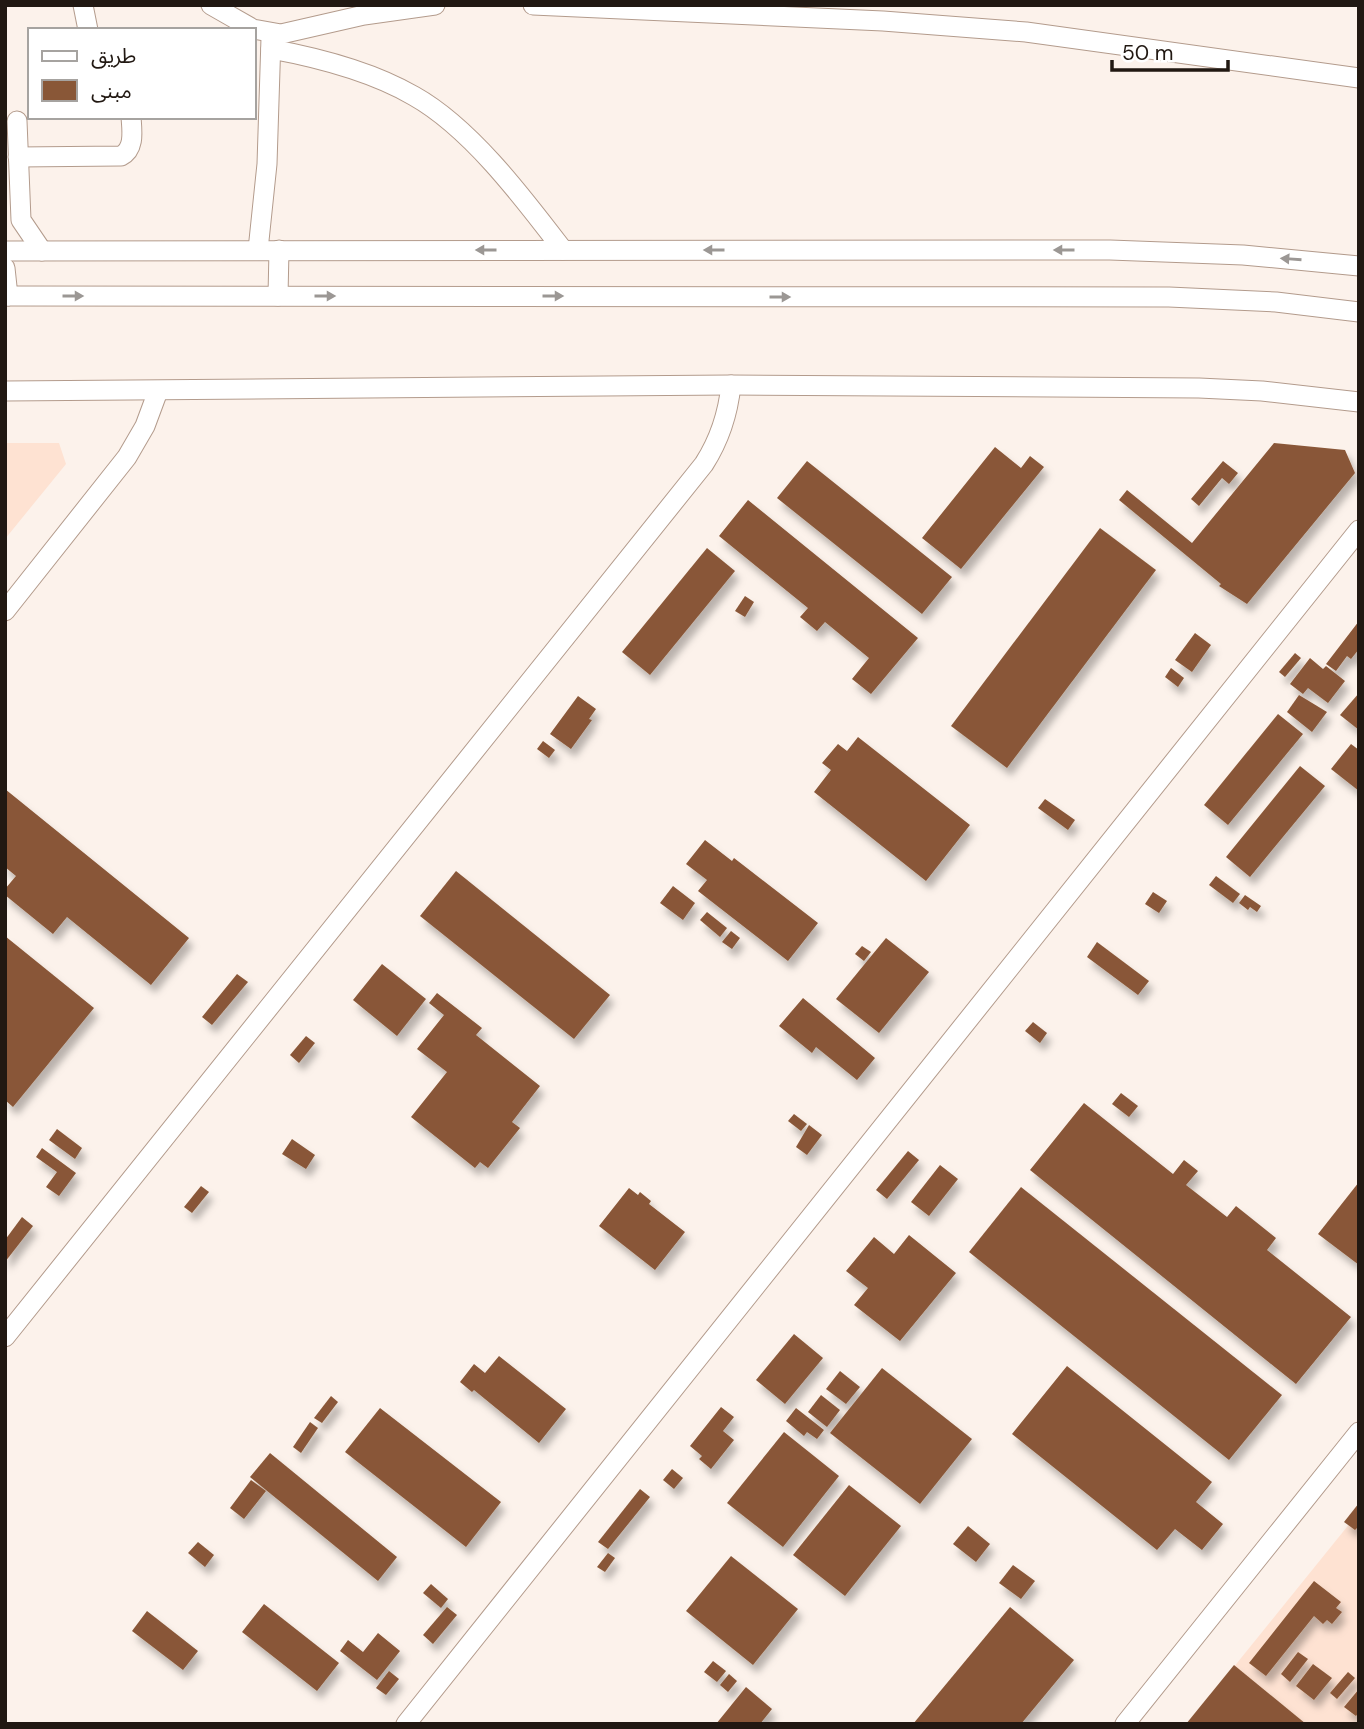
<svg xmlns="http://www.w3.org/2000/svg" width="1364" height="1729" viewBox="0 0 1364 1729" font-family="'DM Sans','Noto Sans Arabic',sans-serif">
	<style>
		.built { fill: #fee2d2 }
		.building { fill: #895737; filter: url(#shadow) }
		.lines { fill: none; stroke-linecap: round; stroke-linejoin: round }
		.minor-casing { stroke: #b39b8c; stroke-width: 21 }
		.minor { stroke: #fff; stroke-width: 19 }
		.oneway { fill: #9b9794 }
	</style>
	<defs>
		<filter id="shadow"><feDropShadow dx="4.5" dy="8" stdDeviation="3.5" flood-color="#0004"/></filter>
	</defs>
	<rect width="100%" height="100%" fill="#fcf2eb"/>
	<!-- built -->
	<g class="built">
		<path d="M 5,443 L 59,443 L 66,464 L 5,539 Z"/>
		<path d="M 1359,1512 L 1359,1724 L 1188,1724 L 1233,1668 Z"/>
	</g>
	<!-- building -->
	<g class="building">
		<path d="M 1274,443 L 1345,450 L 1355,473 L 1247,604 L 1219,586 L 1221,584 L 1119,500 L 1127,490 L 1192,543 Z"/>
		<path d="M 995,447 L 1021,468 L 1030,456 L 1044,467 L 961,569 L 922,538 Z"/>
		<path d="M 807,461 L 952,577 L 922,614 L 777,498 Z"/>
		<path d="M 1223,461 L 1238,473 L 1229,484 L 1222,478 L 1199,506 L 1191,499 Z"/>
		<path d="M 748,500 L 918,638 L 871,694 L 852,679 L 869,658 L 825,622 L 817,631 L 800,617 L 808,608 L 719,536 Z"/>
		<path d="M 1100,528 L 1156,570 L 1007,768 L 951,726 Z"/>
		<path d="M 707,548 L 735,571 L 650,675 L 622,652 Z"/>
		<path d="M 745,596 L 754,602 L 745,617 L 735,611 Z"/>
		<path d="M 1359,621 L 1359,649 L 1351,659 L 1347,656 L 1336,671 L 1326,664 Z"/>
		<path d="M 1195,633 L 1211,645 L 1192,672 L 1175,660 Z"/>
		<path d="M 1295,653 L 1301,658 L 1285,677 L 1279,672 Z"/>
		<path d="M 1310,658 L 1323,669 L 1326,666 L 1345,681 L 1328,703 L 1308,688 L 1303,694 L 1290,684 Z"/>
		<path d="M 1171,668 L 1184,678 L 1178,687 L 1165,677 Z"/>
		<path d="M 1359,693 L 1359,730 L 1340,715 Z"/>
		<path d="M 1299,695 L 1327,712 L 1312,732 L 1287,712 Z"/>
		<path d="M 578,696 L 596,709 L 589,719 L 592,720 L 571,749 L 550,734 Z"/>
		<path d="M 1278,714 L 1303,734 L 1228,825 L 1204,805 Z"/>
		<path d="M 858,737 L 970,825 L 926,881 L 814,792 L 831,770 L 822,763 L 838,744 L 847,751 Z"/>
		<path d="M 543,741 L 555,750 L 549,758 L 537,749 Z"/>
		<path d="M 1351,744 L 1359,750 L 1359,791 L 1331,769 Z"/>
		<path d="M 1300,766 L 1325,786 L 1250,877 L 1226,857 Z"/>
		<path d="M 5,789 L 189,938 L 151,985 L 67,917 L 53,934 L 5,895 L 5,889 L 16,876 L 5,867 Z"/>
		<path d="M 1045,799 L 1075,820 L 1068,830 L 1038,808 Z"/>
		<path d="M 705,840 L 732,861 L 734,858 L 818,923 L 788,961 L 698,891 L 707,880 L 686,864 Z"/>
		<path d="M 456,871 L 610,995 L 574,1039 L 420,916 Z"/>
		<path d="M 1216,876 L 1240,894 L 1233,903 L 1209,885 Z"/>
		<path d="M 673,886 L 695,903 L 683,920 L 660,903 Z"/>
		<path d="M 1153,892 L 1167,901 L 1159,913 L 1145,904 Z"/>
		<path d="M 1245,895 L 1261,906 L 1257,912 L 1250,907 L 1248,910 L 1239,903 Z"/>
		<path d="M 707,912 L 727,928 L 720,937 L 700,920 Z"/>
		<path d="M 731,931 L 740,938 L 732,949 L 722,942 Z"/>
		<path d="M 5,936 L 94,1008 L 13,1107 L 5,1100 Z"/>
		<path d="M 886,938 L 929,972 L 879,1033 L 836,999 Z"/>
		<path d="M 1097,942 L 1149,981 L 1138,995 L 1087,957 Z"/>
		<path d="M 862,946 L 871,952 L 864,961 L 855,954 Z"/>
		<path d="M 382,964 L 426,999 L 397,1036 L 353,1000 Z"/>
		<path d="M 237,974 L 248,982 L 212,1025 L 202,1017 Z"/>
		<path d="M 437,993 L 482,1028 L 476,1035 L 540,1086 L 512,1122 L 520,1128 L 488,1168 L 480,1162 L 475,1168 L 411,1117 L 447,1072 L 417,1049 L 444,1015 L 429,1003 Z"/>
		<path d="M 803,998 L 875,1058 L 857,1080 L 816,1047 L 812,1053 L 779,1026 Z"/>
		<path d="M 1033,1022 L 1047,1033 L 1040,1043 L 1025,1031 Z"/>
		<path d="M 306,1036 L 315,1043 L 299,1063 L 290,1055 Z"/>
		<path d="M 1121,1093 L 1138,1106 L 1129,1117 L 1112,1104 Z"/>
		<path d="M 1084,1103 L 1173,1174 L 1184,1160 L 1198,1171 L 1186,1185 L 1227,1217 L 1236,1206 L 1276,1238 L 1267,1250 L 1351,1317 L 1296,1384 L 1030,1170 Z"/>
		<path d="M 794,1114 L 807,1124 L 801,1131 L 788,1121 Z"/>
		<path d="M 809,1125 L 822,1135 L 807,1155 L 796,1147 Z"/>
		<path d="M 57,1129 L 82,1148 L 75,1159 L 49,1140 Z"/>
		<path d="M 292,1139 L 315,1155 L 306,1169 L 282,1154 Z"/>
		<path d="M 42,1148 L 76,1173 L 59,1196 L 46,1187 L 57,1172 L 36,1157 Z"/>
		<path d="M 908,1151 L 919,1160 L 887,1199 L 876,1190 Z"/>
		<path d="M 940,1165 L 958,1179 L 929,1216 L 911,1202 Z"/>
		<path d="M 1359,1182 L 1359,1265 L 1318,1234 Z"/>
		<path d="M 201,1186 L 209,1192 L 192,1213 L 184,1207 Z"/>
		<path d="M 1021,1187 L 1282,1395 L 1229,1460 L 969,1252 Z"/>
		<path d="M 629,1188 L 638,1195 L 640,1192 L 651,1201 L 649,1204 L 685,1232 L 655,1270 L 599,1226 Z"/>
		<path d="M 22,1217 L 33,1226 L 5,1262 L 5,1240 Z"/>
		<path d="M 909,1235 L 956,1273 L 900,1341 L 854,1305 L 868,1288 L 846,1271 L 874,1237 L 894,1254 Z"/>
		<path d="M 794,1334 L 823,1358 L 785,1404 L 756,1380 Z"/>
		<path d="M 499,1356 L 566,1409 L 539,1443 L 474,1390 L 472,1392 L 460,1382 L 474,1364 L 485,1373 Z"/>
		<path d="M 1067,1366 L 1212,1482 L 1196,1502 L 1223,1524 L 1202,1550 L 1175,1529 L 1157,1550 L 1012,1434 Z"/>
		<path d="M 882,1368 L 972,1439 L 920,1504 L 830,1433 Z"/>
		<path d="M 840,1371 L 860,1387 L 846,1404 L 826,1389 Z"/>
		<path d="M 821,1395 L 840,1410 L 827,1427 L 808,1412 Z"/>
		<path d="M 331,1396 L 338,1402 L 322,1423 L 314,1418 Z"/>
		<path d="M 721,1407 L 734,1417 L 723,1431 L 734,1440 L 711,1469 L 699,1459 L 702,1456 L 690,1446 Z"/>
		<path d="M 380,1408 L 501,1502 L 466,1547 L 345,1452 Z"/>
		<path d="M 796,1408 L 824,1430 L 817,1439 L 807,1432 L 804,1436 L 786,1421 Z"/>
		<path d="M 310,1422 L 318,1428 L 301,1453 L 293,1447 Z"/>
		<path d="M 784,1432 L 839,1476 L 783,1547 L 727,1503 Z"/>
		<path d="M 270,1453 L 397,1557 L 378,1581 L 250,1477 Z"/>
		<path d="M 672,1469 L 683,1478 L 674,1489 L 663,1480 Z"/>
		<path d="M 251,1480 L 266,1491 L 244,1519 L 230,1508 Z"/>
		<path d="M 849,1485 L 901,1526 L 845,1596 L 793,1555 Z"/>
		<path d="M 640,1489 L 650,1497 L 608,1549 L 598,1542 Z"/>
		<path d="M 1359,1503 L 1359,1526 L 1355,1530 L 1344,1522 Z"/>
		<path d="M 968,1526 L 990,1544 L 976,1562 L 953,1544 Z"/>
		<path d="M 198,1542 L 214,1555 L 205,1567 L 188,1553 Z"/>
		<path d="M 608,1553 L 615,1558 L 605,1572 L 597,1567 Z"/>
		<path d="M 731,1556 L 798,1609 L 753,1665 L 686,1611 Z"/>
		<path d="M 1013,1565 L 1035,1581 L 1021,1599 L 999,1583 Z"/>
		<path d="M 1314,1581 L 1341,1602 L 1336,1608 L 1342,1612 L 1332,1624 L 1327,1620 L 1323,1624 L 1314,1616 L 1266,1676 L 1249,1663 Z"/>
		<path d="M 431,1584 L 448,1599 L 441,1608 L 423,1593 Z"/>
		<path d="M 264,1604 L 339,1663 L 317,1691 L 242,1632 Z"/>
		<path d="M 447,1607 L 457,1615 L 433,1644 L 423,1635 Z"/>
		<path d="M 1010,1607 L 1074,1660 L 1021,1724 L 913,1724 Z"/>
		<path d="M 147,1611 L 198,1651 L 183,1670 L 132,1631 Z"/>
		<path d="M 378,1633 L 400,1651 L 377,1680 L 340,1651 L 348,1640 L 363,1652 Z"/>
		<path d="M 1298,1652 L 1308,1659 L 1290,1682 L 1281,1674 Z"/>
		<path d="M 713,1661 L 726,1671 L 717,1682 L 704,1672 Z"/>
		<path d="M 1313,1664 L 1332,1678 L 1314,1700 L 1296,1686 Z"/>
		<path d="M 1234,1665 L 1306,1724 L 1186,1724 Z"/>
		<path d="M 389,1671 L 399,1679 L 386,1695 L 376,1688 Z"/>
		<path d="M 1348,1672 L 1355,1678 L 1337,1699 L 1330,1693 Z"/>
		<path d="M 729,1674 L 737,1681 L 728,1692 L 720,1685 Z"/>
		<path d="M 746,1687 L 772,1709 L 760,1724 L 716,1724 Z"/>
		<path d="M 1359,1689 L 1359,1712 L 1356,1716 L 1344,1707 Z"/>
	</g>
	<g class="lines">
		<!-- minor casing -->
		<g class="minor-casing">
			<g id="minor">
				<path d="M 83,5 L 88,30"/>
				<path d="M 211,5 L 253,29 L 281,34 L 364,15 L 435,5"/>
				<path d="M 533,5 L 883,21 L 1026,32 L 1359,78"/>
				<path d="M 271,49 C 320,58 371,71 414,96 C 471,128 524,199 563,250"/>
				<path d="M 17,121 L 21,220 L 42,251"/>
				<path d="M 18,157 L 121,156 C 135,149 132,131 131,117"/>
				<path d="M 258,250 L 267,164 L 271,38"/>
				<path d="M 5,251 L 1110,250 L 1243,255 L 1359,266"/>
				<path d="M 5,268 L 8,296"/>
				<path d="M 5,296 L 1169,297 L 1276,302 L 1359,312"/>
				<path d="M 278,296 L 279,250"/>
				<path d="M 5,391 L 731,385 L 1199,388 L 1262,391 L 1359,402"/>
				<path d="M 5,611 L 127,457 L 145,426 L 158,391"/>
				<path d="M 5,1337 L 704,464 C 720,439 728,414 731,385"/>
				<path d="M 406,1724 L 1359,530"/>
				<path d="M 1125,1724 L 1359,1432"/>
			</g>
		</g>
		<!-- minor -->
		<use href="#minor" class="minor"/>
	</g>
	<!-- one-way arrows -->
	<defs><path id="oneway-solid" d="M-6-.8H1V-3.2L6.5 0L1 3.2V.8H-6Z" transform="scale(1.75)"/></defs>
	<g class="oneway">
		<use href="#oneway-solid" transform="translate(486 250) rotate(-180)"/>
		<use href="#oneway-solid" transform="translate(714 250) rotate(180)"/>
		<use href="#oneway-solid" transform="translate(1064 250) rotate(180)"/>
		<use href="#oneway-solid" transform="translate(1291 259) rotate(-176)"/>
		<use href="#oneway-solid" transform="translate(73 296)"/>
		<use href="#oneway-solid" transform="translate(325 296)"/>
		<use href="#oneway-solid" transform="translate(553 296)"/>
		<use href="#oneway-solid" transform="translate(780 297)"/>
	</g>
	<!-- border -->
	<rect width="1364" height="1729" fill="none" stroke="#211812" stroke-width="14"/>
	<!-- legend -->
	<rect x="28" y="28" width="228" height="91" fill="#ffffff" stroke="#a6a3a0" stroke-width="2"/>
	<rect x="42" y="51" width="35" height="10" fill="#ffffff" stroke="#a6a3a0" stroke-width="2"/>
	<text x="91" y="63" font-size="21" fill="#211812">طريق</text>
	<rect x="42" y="80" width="35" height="21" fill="#895737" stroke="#a6a3a0" stroke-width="2"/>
	<text x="91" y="98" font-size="21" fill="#211812">مبنى</text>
	<!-- scale -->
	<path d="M1112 60v10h116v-10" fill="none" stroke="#211812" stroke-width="3.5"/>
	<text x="1122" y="60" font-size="21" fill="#211812" stroke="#ffffff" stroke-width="5" paint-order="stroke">50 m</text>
</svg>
